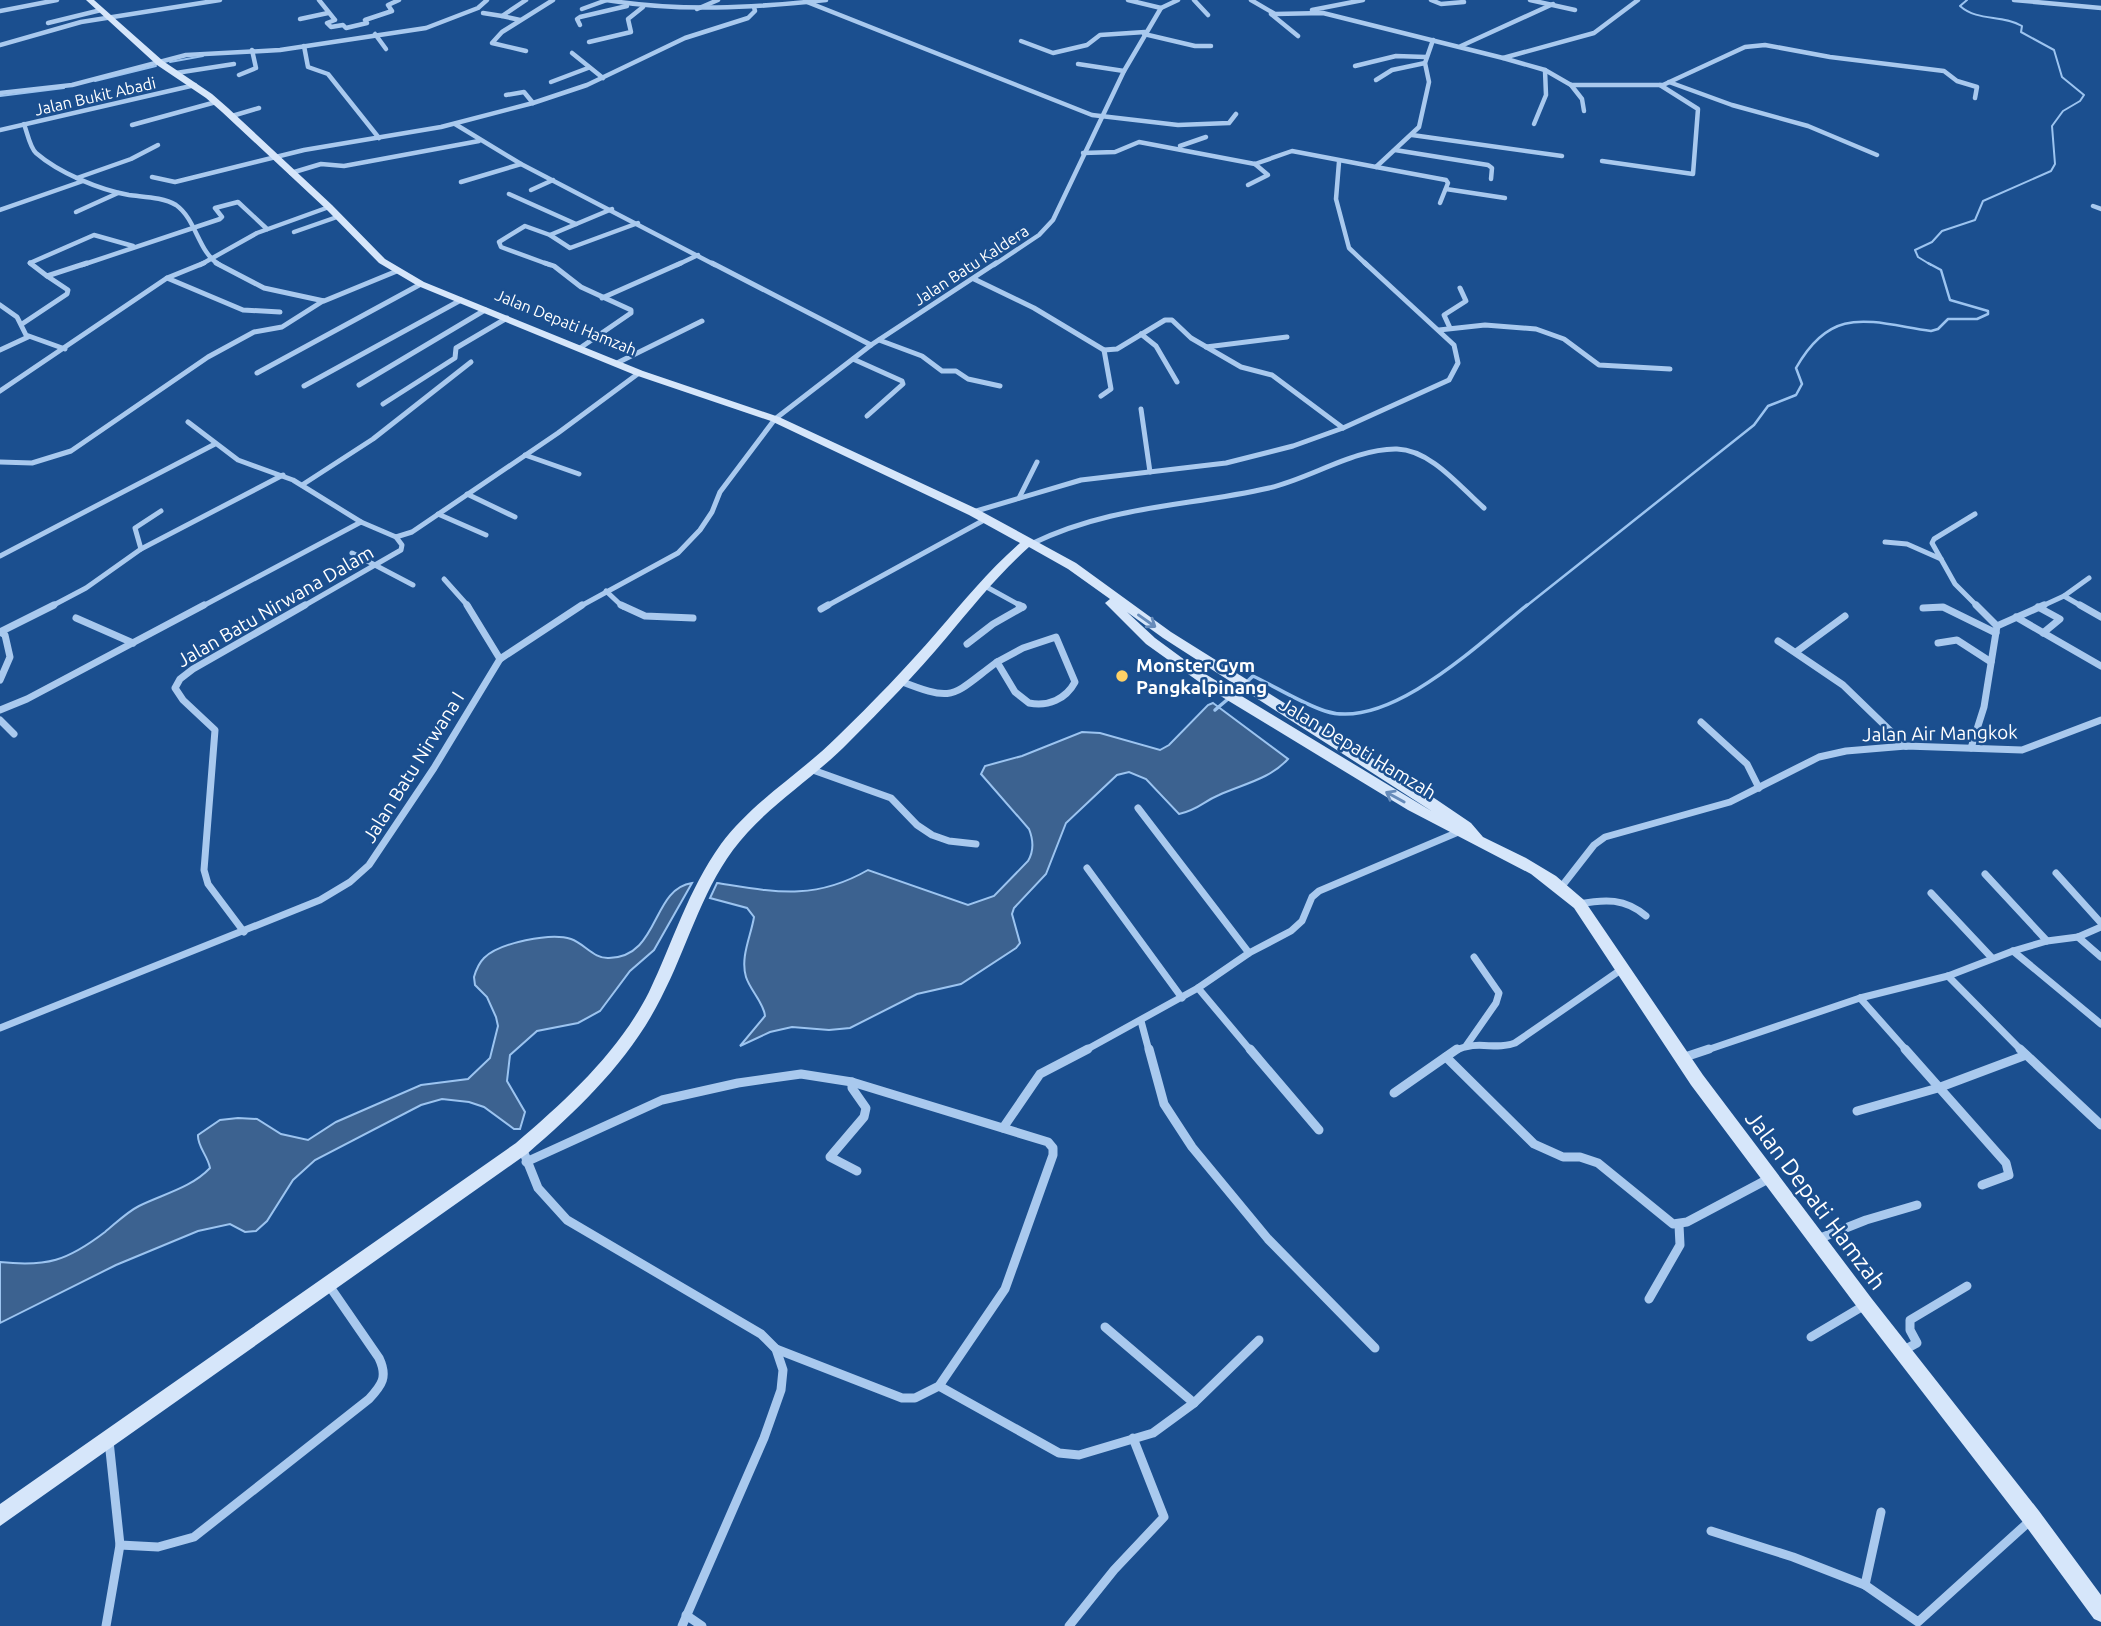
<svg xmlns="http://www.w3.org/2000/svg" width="2101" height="1626" viewBox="0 0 2101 1626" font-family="Ubuntu,sans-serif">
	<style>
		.water { fill: #3c6290; stroke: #9cc4f0; stroke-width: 2 }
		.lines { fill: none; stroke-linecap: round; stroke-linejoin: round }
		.stream-far2 { stroke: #9cc4f0; stroke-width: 2 }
		.stream-far1 { stroke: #9cc4f0; stroke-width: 2.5 }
		.stream { stroke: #9cc4f0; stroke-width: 3.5 }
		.street-far3 { stroke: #a9c9ee; stroke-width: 4.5 }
		.street-far2 { stroke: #a9c9ee; stroke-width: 5 }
		.street-far1 { stroke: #a9c9ee; stroke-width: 7 }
		.street { stroke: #a9c9ee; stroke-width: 9 }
		.secondary { fill: #d6e6fa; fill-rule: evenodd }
		.oneway { stroke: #668bba }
		.poi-dot { fill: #ffd166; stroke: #1b4f8f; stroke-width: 2.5 }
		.labels { text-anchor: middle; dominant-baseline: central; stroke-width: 5; stroke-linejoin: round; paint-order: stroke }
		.far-street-label { font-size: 16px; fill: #fff; stroke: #1b4f8f }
		.street-label { font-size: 19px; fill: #fff; stroke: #1b4f8f }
		.poi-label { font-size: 19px; font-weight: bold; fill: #fff; stroke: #1b4f8f; text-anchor: start }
		.near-street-label { font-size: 23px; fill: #fff; stroke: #1b4f8f }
	</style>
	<rect width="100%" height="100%" fill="#1b4f8f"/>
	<!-- water -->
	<g class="water">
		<path d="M 1213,703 L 1288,759 C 1270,779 1243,784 1219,795 C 1202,802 1200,809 1179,814 L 1146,779 L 1129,772 L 1117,775 L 1066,823 L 1046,874 L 1014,908 L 1012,914 L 1020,943 L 1016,948 L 961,984 L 917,994 L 850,1028 L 829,1030 L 792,1027 L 770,1032 L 740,1046 L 765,1016 C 764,1003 750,990 746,977 C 740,957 751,936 754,917 L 747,908 L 710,898 L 717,883 C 775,892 814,901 868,870 L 968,905 L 994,896 L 1028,861 C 1034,851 1033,839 1029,829 L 981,774 L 985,766 L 1022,756 L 1082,732 L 1100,733 L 1160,750 L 1169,745 L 1208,705 Z"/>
		<path d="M 692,883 L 654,950 L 630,971 L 600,1011 L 578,1023 L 537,1031 L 510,1055 L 507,1081 L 525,1112 L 520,1129 L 514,1129 L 484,1107 L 469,1102 L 442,1099 L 421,1105 L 315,1160 L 293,1180 L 267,1221 L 256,1231 L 245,1232 L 230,1224 L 198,1231 L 116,1265 L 0,1323 L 0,1262 C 47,1267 67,1261 105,1232 C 116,1223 127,1212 139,1206 C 163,1194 191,1188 210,1168 C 208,1156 197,1146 198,1135 L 220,1120 L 238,1118 L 257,1119 L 281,1134 L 308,1140 L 336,1122 L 421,1085 L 468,1079 L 490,1058 L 498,1026 L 496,1017 L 487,997 L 475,985 L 474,977 C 476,970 479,963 484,958 C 499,943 551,932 571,939 C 585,944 594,959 609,958 C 660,957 651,889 692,883 Z"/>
	</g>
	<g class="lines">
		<!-- stream-far2 -->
		<g class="stream-far2">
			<path d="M 170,62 L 203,56"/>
			<path d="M 95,81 L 156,66"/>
			<path d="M 0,96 L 64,88"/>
			<path d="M 1931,265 L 1918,257 L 1915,250 L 1932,242 L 1942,231 L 1975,220 L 1983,201 L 2051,171 L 2055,164 L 2052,126 L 2063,111 L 2080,101 L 2084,95 L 2062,77 L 2054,50 L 2021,32 L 2022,26 C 2002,14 1978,22 1960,6 L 1967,0"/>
		</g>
		<!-- stream-far1 -->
		<path class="stream-far1" d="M 1525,607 L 1754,425 L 1768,406 L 1796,395 L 1802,384 L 1796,368 C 1832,304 1869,322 1931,331 L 1938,329 L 1948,319 L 1977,319 L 1988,314 L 1988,311 L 1950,300 L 1941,270 L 1928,263"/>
		<!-- stream -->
		<g class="stream">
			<path d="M 1234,694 L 1253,676 C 1276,687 1301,703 1325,711 C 1388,732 1481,642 1527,605"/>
			<path d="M 1215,710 L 1228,699"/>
		</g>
		<!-- street-far3 -->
		<g class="street-far3">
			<path d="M 319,0 L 335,20 L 327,23 L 331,27 L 343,25 L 346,28 L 367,23 L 365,20 L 392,11 L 388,5 L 399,0"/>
			<path d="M 606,0 C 680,12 752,8 826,0"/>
			<path d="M 1128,0 L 1161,8 L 1178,0"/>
			<path d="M 1194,0 L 1208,15"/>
			<path d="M 1251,0 L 1275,14 L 1323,13 L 1503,58 L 1545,70 L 1571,85 L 1663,85 L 1745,47 L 1765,45 L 1830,57 L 1944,71 L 1957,81 L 1977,87 L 1975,98"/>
			<path d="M 1431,0 L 1441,4 L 1464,2"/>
			<path d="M 1530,0 L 1575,10"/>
			<path d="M 2014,0 L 2101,8"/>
			<path d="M 807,2 L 1092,115 L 1178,125 L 1229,123 L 1236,114"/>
			<path d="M 582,9 L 607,0"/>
			<path d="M 697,9 L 718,0"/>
			<path d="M 1312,10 L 1363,0"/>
			<path d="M 0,11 L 57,0"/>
			<path d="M 483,13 L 502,16"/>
			<path d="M 1271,14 L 1298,36"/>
			<path d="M 300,19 L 328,13"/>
			<path d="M 520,20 L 502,16 L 526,0"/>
			<path d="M 48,23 L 101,10"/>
			<path d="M 580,25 L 577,19 L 580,17 L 627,6"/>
			<path d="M 375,34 L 386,49"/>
			<path d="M 1144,34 L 1195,46 L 1211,46"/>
			<path d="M 1021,41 L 1053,53 L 1087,45 L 1100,35 L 1145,32"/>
			<path d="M 589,42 L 631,32 L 628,19 L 643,7"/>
			<path d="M 0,45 L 81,22 L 220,0"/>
			<path d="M 304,46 L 308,67 L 328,74 L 379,138"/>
			<path d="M 1461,46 L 1553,4"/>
			<path d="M 526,51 L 492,43 L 502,32 L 553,0"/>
			<path d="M 572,53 L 603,78"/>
			<path d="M 1503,58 L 1594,33 L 1638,0"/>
			<path d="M 1078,64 L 1124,71"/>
			<path d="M 1355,66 L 1396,56 L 1426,57"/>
			<path d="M 176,73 L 234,64"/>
			<path d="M 239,75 L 256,68 L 252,50"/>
			<path d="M 1376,80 L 1392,70 L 1425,63"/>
			<path d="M 551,82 L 588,68"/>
			<path d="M 1669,82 L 1732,105 L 1808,126 L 1877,155"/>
			<path d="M 1571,85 L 1582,99 L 1584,111"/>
			<path d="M 0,93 L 72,85 L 186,55 L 280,50 L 426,28 L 478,8 L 487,0"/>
			<path d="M 506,95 L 524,92 L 533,103"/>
			<path d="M 232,116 L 259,108"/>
			<path d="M 24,124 C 27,132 30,148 36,153 C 59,173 100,190 129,195 C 143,197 163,197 176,205 C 197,220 198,253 220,265"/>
			<path d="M 455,124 L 521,164 L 715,265"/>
			<path d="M 1534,124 L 1546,95 L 1545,70"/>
			<path d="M 132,125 L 216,102"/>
			<path d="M 0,130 L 195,85"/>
			<path d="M 1412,135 L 1562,156"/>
			<path d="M 1180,146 L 1206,137"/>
			<path d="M 1395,150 L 1488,165 L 1492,168 L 1491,179"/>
			<path d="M 1083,153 L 1115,152 L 1139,142 L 1255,164 L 1292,151 L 1376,167 L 1419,127 L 1429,82 L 1425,63 L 1433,40"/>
			<path d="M 1602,161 L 1693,174 L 1698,109 L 1660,85"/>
			<path d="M 1339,162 L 1336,199 L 1349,248 L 1367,265"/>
			<path d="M 1376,167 L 1446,180 L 1448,183 L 1440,203"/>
			<path d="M 291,173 L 321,164 L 344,166 L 479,141"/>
			<path d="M 152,177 L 175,182 L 304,150 L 441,127 L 533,103 L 587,85 L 685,38 L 748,18 L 755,11 L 754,7"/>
			<path d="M 77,178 L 131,159 L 158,145"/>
			<path d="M 461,182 L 521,164"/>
			<path d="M 1248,185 L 1268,175 L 1255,164"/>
			<path d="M 1446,189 L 1505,198"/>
			<path d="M 531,190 L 553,180"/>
			<path d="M 509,194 L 576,224"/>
			<path d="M 2093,206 L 2101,209"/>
			<path d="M 0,210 L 83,181"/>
			<path d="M 76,212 L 118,193"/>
			<path d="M 294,232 L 337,217"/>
			<path d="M 550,235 L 570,248 L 638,223"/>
			<path d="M 30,263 L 94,235 L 133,246"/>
			<path d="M 82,265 L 220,219 L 222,217 L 215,208 L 238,202 L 267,229"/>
			<path d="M 200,265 L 257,233 L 329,207"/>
			<path d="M 550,265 L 501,247 L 499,242 L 525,226 L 550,235 L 612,209"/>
			<path d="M 677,265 L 698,255"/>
			<path d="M 994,265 L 1039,235 L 1053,220 L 1124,71 L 1161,8"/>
		</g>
		<!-- street-far2 -->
		<g class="street-far2">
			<path d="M 30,263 L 47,276 L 87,263"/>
			<path d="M 216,263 L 264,288 L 324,301 L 397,271"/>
			<path d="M 545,263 L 554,266 L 581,287 L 631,310 L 631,313 L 580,348"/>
			<path d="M 712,263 L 871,345"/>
			<path d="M 167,278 L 243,310 L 280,312"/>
			<path d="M 974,279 L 1034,308 L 1104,350 L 1117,349 L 1165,320 L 1172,320 L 1191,338 L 1241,367 L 1272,375 L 1343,428"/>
			<path d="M 602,298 L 681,263"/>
			<path d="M 0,305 L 17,317 L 26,335 L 65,349"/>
			<path d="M 22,324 L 67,294 L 68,290 L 47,276"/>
			<path d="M 1450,328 L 1444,315 L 1466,301 L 1460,288"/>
			<path d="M 1439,330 L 1485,325 L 1536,329 L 1564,339 L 1599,365 L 1670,369"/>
			<path d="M 1141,334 L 1156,346 L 1177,382"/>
			<path d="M 879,340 L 922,356 L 942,371 L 956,371 L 968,379 L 1000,386"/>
			<path d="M 1206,347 L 1287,337"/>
			<path d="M 0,350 L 28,337"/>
			<path d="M 853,359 L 902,381 L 903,384 L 867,416"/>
			<path d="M 617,363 L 702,321"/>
			<path d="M 257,373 L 421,284"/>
			<path d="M 359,385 L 485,310"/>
			<path d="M 304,386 L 461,300"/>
			<path d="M 0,391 L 167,278 L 204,263"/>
			<path d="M 1101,396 L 1111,389 L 1104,350"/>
			<path d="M 383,404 L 455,358 L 456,348 L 507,318"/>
			<path d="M 1141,409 L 1150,472"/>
			<path d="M 188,422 L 238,460 L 293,480 L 361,522"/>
			<path d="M 525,455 L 579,474"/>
			<path d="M 0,462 L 32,463 L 71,451 L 208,357 L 254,332 L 282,327 L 323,301"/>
			<path d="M 302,485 L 373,439 L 471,362"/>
			<path d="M 467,494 L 515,517"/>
			<path d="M 1019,498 L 1037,462"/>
			<path d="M 973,512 L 1081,480 L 1226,463 L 1293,446 L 1343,428 L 1449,380 L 1458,363 L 1454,345 L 1365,263"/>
			<path d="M 438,514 L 486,535"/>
			<path d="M 1975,514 L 1934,539 L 1932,543 L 1955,584 L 1978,607"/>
			<path d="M 1885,542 L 1907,544 L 1941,559"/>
			<path d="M 1031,544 C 1111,505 1185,507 1269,488 C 1309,479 1356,448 1397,449 C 1431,450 1460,487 1484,508"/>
			<path d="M 141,549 L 135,528 L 161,511"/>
			<path d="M 352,553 L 413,585"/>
			<path d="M 0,556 L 215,444"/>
			<path d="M 444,579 L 469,607"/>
			<path d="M 983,585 L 1023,607"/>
			<path d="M 606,591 L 623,607"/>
			<path d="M 2064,596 L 2083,607"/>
			<path d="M 50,607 L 86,588 L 141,549 L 283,475"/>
			<path d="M 201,607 L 361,522 L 396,537 L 412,532 L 558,433 L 639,373"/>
			<path d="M 302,607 L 401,550 L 402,545 L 396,537"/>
			<path d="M 579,607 L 678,553 L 700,530 L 712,512 L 720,492 L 775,419 L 871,345 L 996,263"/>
			<path d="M 825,607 L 986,519"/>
			<path d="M 2040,607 L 2064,596 L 2089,578"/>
		</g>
		<!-- street-far1 -->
		<g class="street-far1">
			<path d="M 467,605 L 500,659"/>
			<path d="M 621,605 L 645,616 L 693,618"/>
			<path d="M 1019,605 L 1023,607"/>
			<path d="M 1976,605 L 1997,626"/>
			<path d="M 2080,605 L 2101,617"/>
			<path d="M 2038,607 L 2060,619 L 2043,633"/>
			<path d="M 1923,608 L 1943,607 L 1996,633"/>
			<path d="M 821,609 L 828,605"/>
			<path d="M 2016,617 L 2101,666"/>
			<path d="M 76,618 L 133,643"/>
			<path d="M 0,632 L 54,605"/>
			<path d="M 0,632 L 5,635 L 10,657 L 0,680"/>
			<path d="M 1056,637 L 1075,682 C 1066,699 1048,707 1029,703 L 1015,692 L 997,662 L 1023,648 Z"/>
			<path d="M 1778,641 L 1843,685 L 1906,746"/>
			<path d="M 1938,643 L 1957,640 L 1991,662"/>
			<path d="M 967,644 L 993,624 L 1023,607"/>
			<path d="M 1796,652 L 1845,616"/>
			<path d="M 900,681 C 956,703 951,696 997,662"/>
			<path d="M 0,710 L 27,699 L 204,605"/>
			<path d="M 0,720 L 14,734"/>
			<path d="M 1701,722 L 1747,764 L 1759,788"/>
			<path d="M 1971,748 L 1984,707 L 1997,626 L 2044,605"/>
			<path d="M 810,769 L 891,798 L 917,825 L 932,835 L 949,841 L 976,844"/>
			<path d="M 1138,808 L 1249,953"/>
			<path d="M 1087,868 L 1182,998"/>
			<path d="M 2056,873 L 2101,923"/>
			<path d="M 1985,874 L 2047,941"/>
			<path d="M 1562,886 L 1594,845 L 1605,837 L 1730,802 L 1819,757 L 1846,751 L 1906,746 L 2022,750 L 2101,720"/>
			<path d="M 1931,893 L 1992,958"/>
			<path d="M 1579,904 C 1605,899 1625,898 1646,916"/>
			<path d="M 244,932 L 208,884 L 204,870 L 215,730 L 183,700 L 175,688 L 180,679 L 193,669 L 305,605"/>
			<path d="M 2078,937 L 2101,957"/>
			<path d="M 2013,951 L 2101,1024"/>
			<path d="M 1948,976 L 2022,1051"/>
			<path d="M 1198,988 L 1251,1051"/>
			<path d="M 1860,998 L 1907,1051"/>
			<path d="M 1141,1021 L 1149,1051"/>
			<path d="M 0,1028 L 320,900 L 350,882 L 369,865 L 434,768 L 500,659 L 582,605"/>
			<path d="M 1466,1046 L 1496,1003 L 1499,993 L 1474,957"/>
			<path d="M 1084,1051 L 1198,988 L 1249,953 L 1291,931 L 1302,921 L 1312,897 L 1319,891 L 1463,830"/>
			<path d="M 1454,1051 C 1479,1039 1494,1051 1515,1043 L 1622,969"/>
			<path d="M 1704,1051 L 1860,998 L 1948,976 L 2013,951 L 2047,941 L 2078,937 L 2101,927"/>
		</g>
		<!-- street -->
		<g class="street">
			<path d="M 1149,1049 L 1164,1104 L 1192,1147 L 1268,1239 L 1375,1348"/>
			<path d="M 1250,1049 L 1319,1130"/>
			<path d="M 1905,1049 L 2006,1163 L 2009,1175 L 1982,1185"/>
			<path d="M 2020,1049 L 2101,1125"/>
			<path d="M 1446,1057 L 1534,1144 L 1563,1157 L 1580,1157 L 1598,1163 L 1673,1224 L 1687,1222 L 1770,1178"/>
			<path d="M 1682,1058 L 1709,1049"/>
			<path d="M 852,1082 L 852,1088 L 866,1108 L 864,1117 L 830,1157 L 857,1171"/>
			<path d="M 1394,1093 L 1457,1049"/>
			<path d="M 1857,1111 L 1938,1088 L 2026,1055"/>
			<path d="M 1003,1128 L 1040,1074 L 1088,1049"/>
			<path d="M 522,1148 L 538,1188 L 567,1220 L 761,1334 L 776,1349 L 783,1370 L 781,1390 L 764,1438 L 682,1626"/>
			<path d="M 526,1162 L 662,1100 L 738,1083 L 801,1074 L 852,1082 L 1048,1142 L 1053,1148 L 1053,1155 L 1005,1289 L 939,1386 L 915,1398 L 902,1398 L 776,1349"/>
			<path d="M 1818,1239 L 1866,1220 L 1917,1205"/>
			<path d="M 1649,1299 L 1680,1245 L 1679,1225"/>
			<path d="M 1105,1327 L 1194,1403"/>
			<path d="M 1811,1337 L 1865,1305"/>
			<path d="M 1904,1350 L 1917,1343 L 1910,1330 L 1910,1320 L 1967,1286"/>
			<path d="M 939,1386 L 1059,1453 L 1079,1455 L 1153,1433 L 1194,1403 L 1259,1340"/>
			<path d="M 1881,1512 L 1865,1585 L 1918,1622 L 2032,1519"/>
			<path d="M 1711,1531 L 1793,1557 L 1865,1585"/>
			<path d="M 120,1545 L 158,1547 L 194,1537 L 369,1399 C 382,1385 388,1377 379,1358 L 328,1284"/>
			<path d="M 686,1615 L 702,1626"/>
			<path d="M 106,1626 L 120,1545 L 109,1441"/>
			<path d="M 1069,1626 L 1114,1570 L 1164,1517 L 1133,1438"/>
		</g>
		<!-- secondary -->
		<path class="secondary" d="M 86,0 L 94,0 L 163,61 L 212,94 L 228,108 L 332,205 L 385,259 L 424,282 L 643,371 L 779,417 L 977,509 L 1076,563 L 1171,632 L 1412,783 L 1471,823 L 1483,837 L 1526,858 L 1556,876 L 1584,900 L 1703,1075 L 1872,1299 L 2039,1511 L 2101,1595 L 2101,1622 L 2094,1619 L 2025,1525 L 1860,1311 L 1691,1085 L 1574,908 L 1531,874 L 1408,810 L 1209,689 L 1146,644 L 1105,603 L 1110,599 L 1068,569 L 1029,547 C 998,575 973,606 947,637 C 916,674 883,708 849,742 C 812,780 765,807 733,850 C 700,895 687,948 661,998 C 630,1060 580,1108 528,1153 L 0,1526 L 0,1504 L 516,1143 C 567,1099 618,1053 649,992 C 673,942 688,890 721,844 C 753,801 800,774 838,736 C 872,703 906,668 937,632 C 964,601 989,570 1020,543 L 969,515 L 771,421 L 635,375 L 418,286 L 379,263 L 326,209 L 222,112 L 206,98 L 157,65 ZM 1127,612 L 1163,638 L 1433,812 L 1197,669 L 1155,638 Z"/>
	</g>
	<!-- one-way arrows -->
	<defs><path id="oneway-shaft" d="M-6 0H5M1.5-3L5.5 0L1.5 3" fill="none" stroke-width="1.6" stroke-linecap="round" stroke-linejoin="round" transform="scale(1.75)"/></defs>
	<g class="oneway">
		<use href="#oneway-shaft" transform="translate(1147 621) rotate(35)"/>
		<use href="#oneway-shaft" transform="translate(1395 797) rotate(-151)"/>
	</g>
	<!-- markers -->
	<circle class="poi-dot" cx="1122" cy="676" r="7"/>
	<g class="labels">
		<!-- far-street labels -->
		<g class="far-street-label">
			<text transform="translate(95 96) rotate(-13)">Jalan Bukit Abadi</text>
			<text transform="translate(971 265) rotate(-33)">Jalan Batu Kaldera</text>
			<text transform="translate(566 322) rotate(22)">Jalan Depati Hamzah</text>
		</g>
		<!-- street labels -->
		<g class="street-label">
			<text transform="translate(275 606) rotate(-30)">Jalan Batu Nirwana Dalam</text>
			<text transform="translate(1940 733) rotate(-1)">Jalan Air Mangkok</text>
			<text transform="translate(1358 748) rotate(31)">Jalan Depati Hamzah</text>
			<text transform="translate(413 767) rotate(-58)">Jalan Batu Nirwana I</text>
		</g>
		<!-- poi labels -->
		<g class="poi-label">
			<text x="1136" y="665">Monster Gym<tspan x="1136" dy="22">Pangkalpinang</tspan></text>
		</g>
		<!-- near-street labels -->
		<g class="near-street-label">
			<text transform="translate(1816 1200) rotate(53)">Jalan Depati Hamzah</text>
		</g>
	</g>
</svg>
